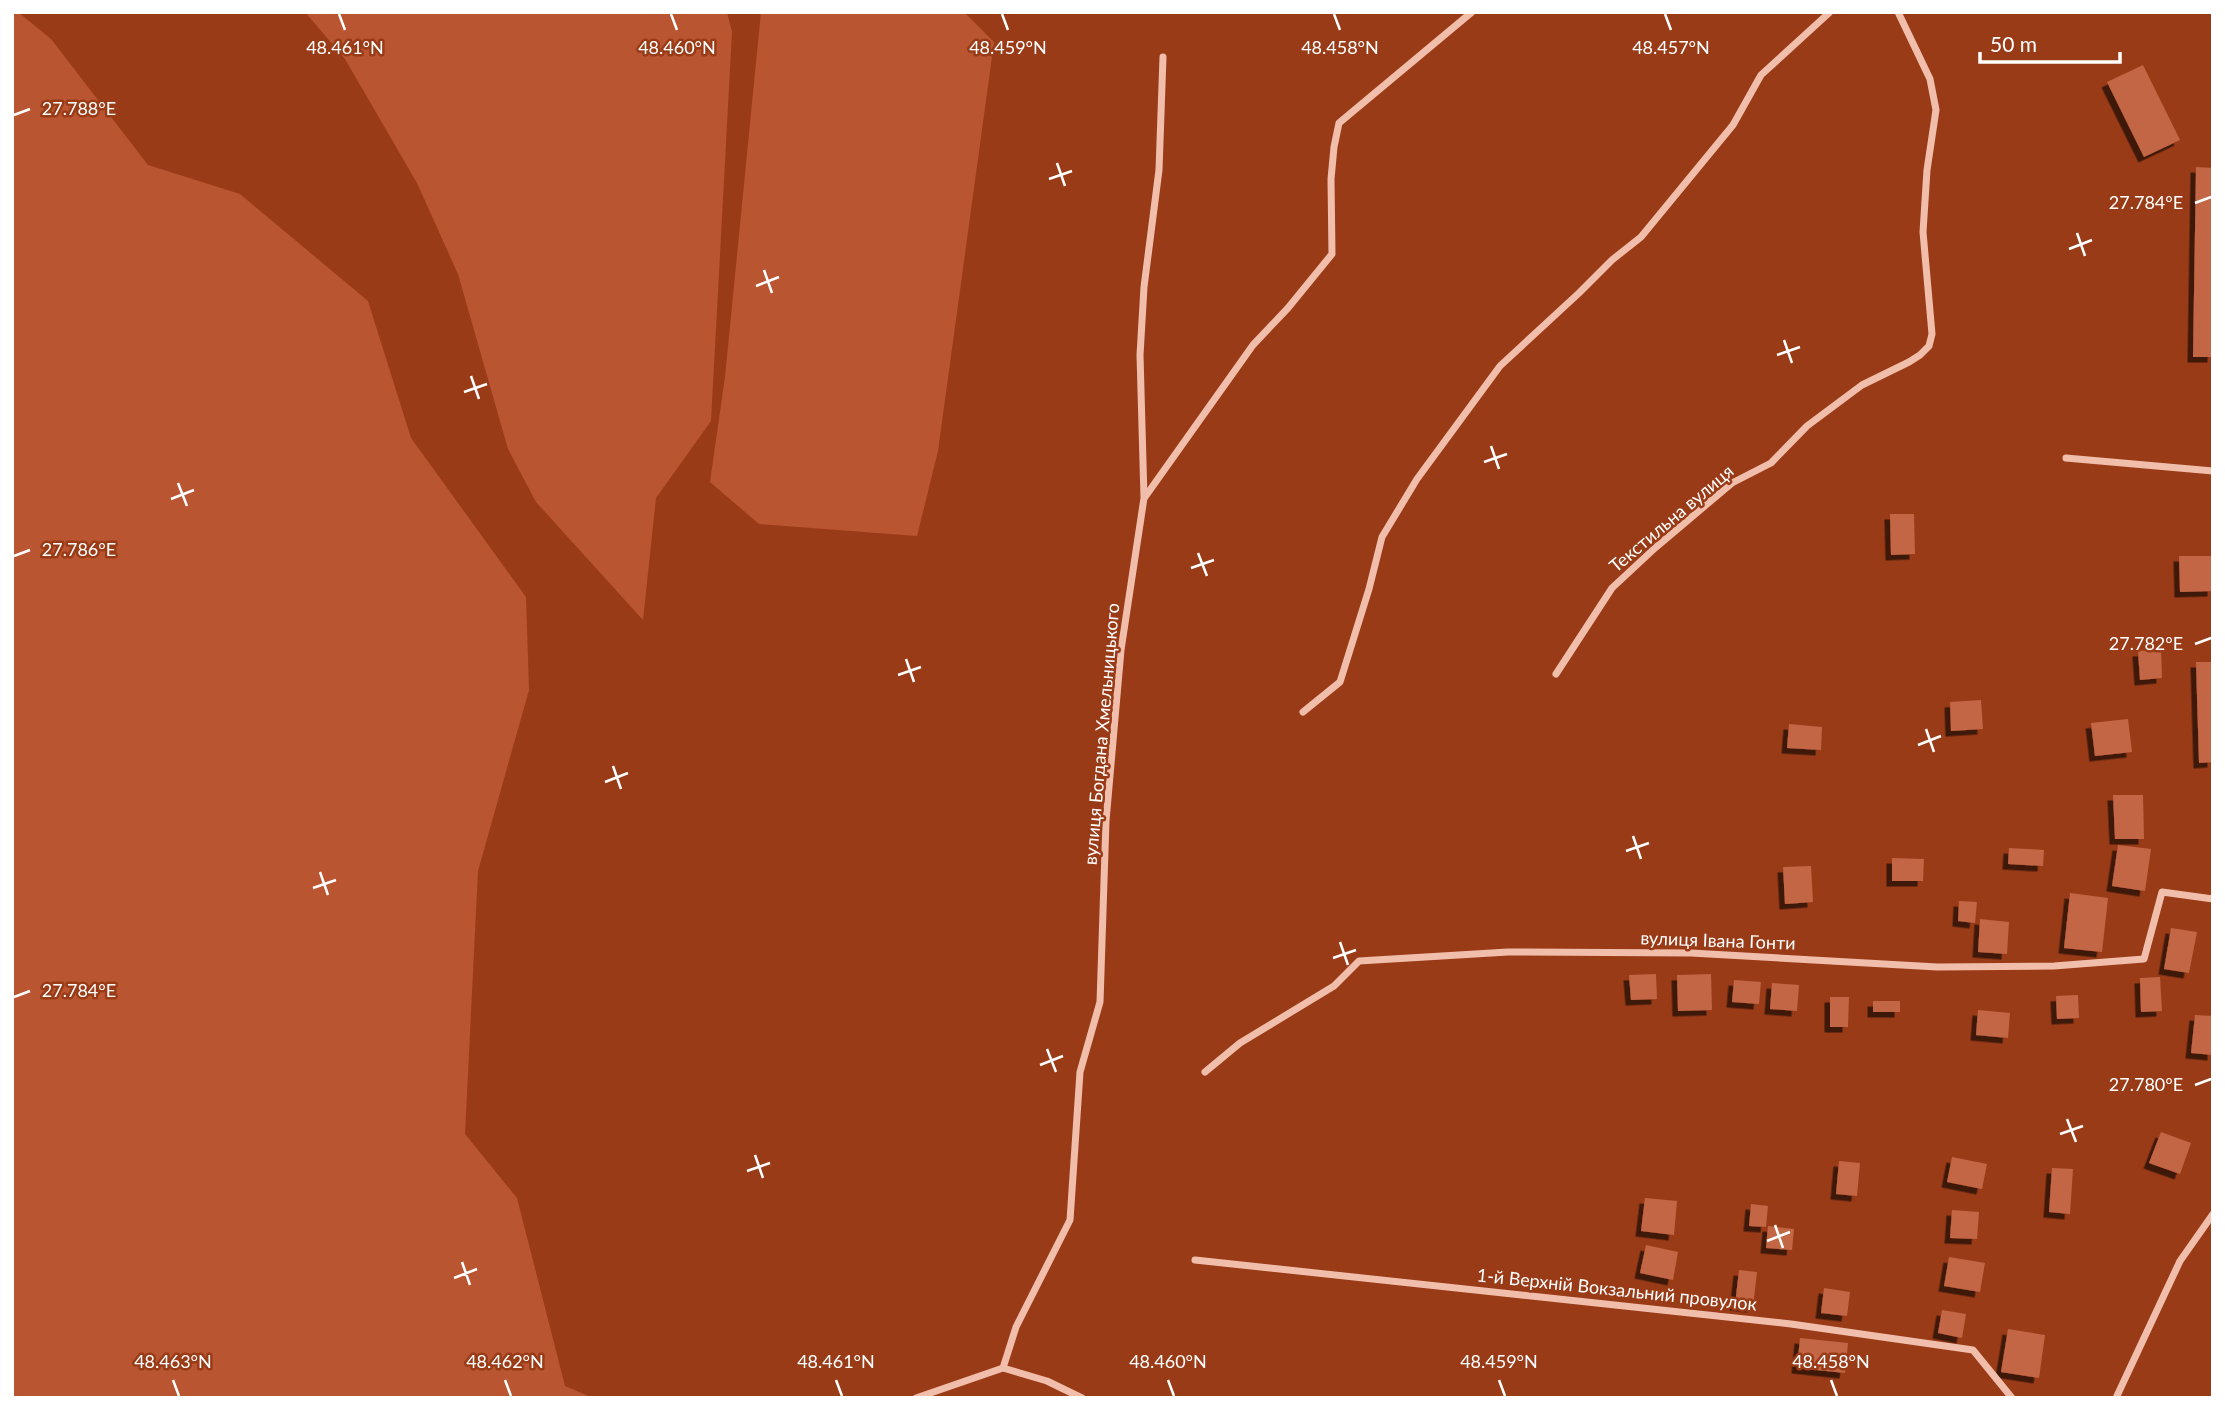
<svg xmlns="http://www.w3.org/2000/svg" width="2225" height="1410" viewBox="0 0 2225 1410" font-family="Lato,sans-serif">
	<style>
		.green { fill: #ba5531 }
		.building { fill: #c26644; filter: url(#shadow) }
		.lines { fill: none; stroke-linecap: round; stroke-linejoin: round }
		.minor { stroke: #f2beac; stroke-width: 7 }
		.ticks { fill: none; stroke: #fff; stroke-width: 2.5 }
		.labels { text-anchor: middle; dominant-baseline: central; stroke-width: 5; stroke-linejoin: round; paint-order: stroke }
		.street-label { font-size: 18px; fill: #fff; stroke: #9a3b17 }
		.ticks-label { font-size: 18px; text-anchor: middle; fill: #fff; stroke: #9a3b17; stroke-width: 5; stroke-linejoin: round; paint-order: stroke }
	</style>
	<defs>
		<filter id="shadow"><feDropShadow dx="-5.5" dy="5.5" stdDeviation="0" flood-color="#0009"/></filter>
	</defs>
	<rect width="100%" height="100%" fill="#9a3b17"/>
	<!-- green -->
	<g class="green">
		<path d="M 12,12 L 18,12 L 51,39 L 148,165 L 240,194 L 368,301 L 411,438 L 526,597 L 529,690 L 478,871 L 465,1134 L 517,1198 L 565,1386 L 593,1398 L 12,1398 Z"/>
		<path d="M 305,12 L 727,12 L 732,32 L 711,421 L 656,498 L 643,620 L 536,502 L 508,449 L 458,274 L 417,183 L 345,59 Z"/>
		<path d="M 761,12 L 964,12 L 994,42 L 938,451 L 917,536 L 759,524 L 710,482 L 725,377 Z"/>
	</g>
	<!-- building -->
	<g class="building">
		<path d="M 2143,65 L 2180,140 L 2144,157 L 2107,82 Z"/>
		<path d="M 2196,167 L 2213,168 L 2213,357 L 2193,357 Z"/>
		<path d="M 1890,514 L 1914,514 L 1915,554 L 1891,555 Z"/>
		<path d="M 2179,556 L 2213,556 L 2213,591 L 2180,592 Z"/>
		<path d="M 2161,650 L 2162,678 L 2140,680 L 2138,651 Z"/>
		<path d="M 2196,662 L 2213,662 L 2213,762 L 2199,763 Z"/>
		<path d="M 1981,700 L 1983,729 L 1951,731 L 1950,702 Z"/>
		<path d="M 2128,719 L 2132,752 L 2095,756 L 2091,723 Z"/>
		<path d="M 1789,724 L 1822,727 L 1821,750 L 1787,748 Z"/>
		<path d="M 2113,795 L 2143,795 L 2144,839 L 2115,839 Z"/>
		<path d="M 2118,845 L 2151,849 L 2145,891 L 2112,886 Z"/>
		<path d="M 2009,848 L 2044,850 L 2043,866 L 2008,864 Z"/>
		<path d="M 1892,858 L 1924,859 L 1923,881 L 1892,881 Z"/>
		<path d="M 1811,866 L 1813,902 L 1785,904 L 1783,867 Z"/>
		<path d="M 2070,893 L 2108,898 L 2102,952 L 2064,948 Z"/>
		<path d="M 1959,901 L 1977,902 L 1975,923 L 1958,921 Z"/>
		<path d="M 1980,919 L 2009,922 L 2007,954 L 1978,952 Z"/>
		<path d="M 2171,928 L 2197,932 L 2189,973 L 2164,969 Z"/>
		<path d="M 1656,974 L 1657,999 L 1631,1000 L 1629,975 Z"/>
		<path d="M 1711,974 L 1712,1010 L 1678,1011 L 1677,975 Z"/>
		<path d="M 2160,977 L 2162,1011 L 2141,1012 L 2140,978 Z"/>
		<path d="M 1734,980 L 1761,982 L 1759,1004 L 1732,1002 Z"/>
		<path d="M 1772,983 L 1799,985 L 1797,1011 L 1770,1009 Z"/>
		<path d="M 2078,995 L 2079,1018 L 2057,1019 L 2056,996 Z"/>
		<path d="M 1830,997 L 1849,997 L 1848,1027 L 1830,1027 Z"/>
		<rect x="1873" y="1001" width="27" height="11"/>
		<path d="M 1978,1010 L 2010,1013 L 2008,1038 L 1976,1035 Z"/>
		<path d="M 2195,1015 L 2213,1016 L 2213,1055 L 2191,1053 Z"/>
		<path d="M 2161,1132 L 2191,1143 L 2180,1174 L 2149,1163 Z"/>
		<path d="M 1952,1157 L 1987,1164 L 1982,1189 L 1947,1182 Z"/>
		<path d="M 1839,1161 L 1860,1163 L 1857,1196 L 1836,1194 Z"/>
		<path d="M 2052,1168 L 2073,1169 L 2070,1214 L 2049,1212 Z"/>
		<path d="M 1645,1198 L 1677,1201 L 1674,1235 L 1641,1231 Z"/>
		<path d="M 1751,1204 L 1768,1206 L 1766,1227 L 1749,1226 Z"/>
		<path d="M 1952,1210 L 1979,1212 L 1977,1239 L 1950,1238 Z"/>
		<path d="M 1768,1226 L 1794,1229 L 1792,1250 L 1766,1248 Z"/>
		<path d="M 1646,1245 L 1678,1252 L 1673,1280 L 1640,1273 Z"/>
		<path d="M 1949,1257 L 1985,1263 L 1980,1292 L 1944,1286 Z"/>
		<path d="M 1739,1270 L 1757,1272 L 1753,1307 L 1735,1305 Z"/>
		<path d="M 1824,1288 L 1850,1292 L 1847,1316 L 1821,1313 Z"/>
		<path d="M 1942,1310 L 1966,1314 L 1962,1338 L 1938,1333 Z"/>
		<path d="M 2008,1329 L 2045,1335 L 2039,1378 L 2001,1372 Z"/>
		<path d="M 1800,1338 L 1848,1343 L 1845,1373 L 1797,1368 Z"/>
	</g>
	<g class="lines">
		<!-- minor -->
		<g class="minor">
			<path d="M 2066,458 L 2213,471"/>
			<path d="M 1145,497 L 1253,345 L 1288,308 L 1332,254 L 1331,179 L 1334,147 L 1339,123 L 1472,12"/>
			<path d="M 1556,674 L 1612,588 L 1655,548 L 1732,483 L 1771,463 L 1807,426 L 1862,385 L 1909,362 L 1920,355 L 1929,346 L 1932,334 L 1923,232 L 1927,170 L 1936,110 L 1930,79 L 1898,12"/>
			<path d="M 1303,712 L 1340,682 L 1369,589 L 1382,537 L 1417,479 L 1500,366 L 1579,293 L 1612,260 L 1641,237 L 1733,125 L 1761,75 L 1830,12"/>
			<path d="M 1205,1072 L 1240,1043 L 1334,986 L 1359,961 L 1508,952 L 1691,953 L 1937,967 L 2054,966 L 2144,959 L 2162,892 L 2213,899"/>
			<path d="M 1195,1260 L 1791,1324 L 1973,1350 L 2012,1398"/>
			<path d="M 1003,1368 L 1047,1381 L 1082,1398"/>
			<path d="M 916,1398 L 1003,1368 L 1016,1327 L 1070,1220 L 1080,1072 L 1100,1002 L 1106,821 L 1121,650 L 1144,498 L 1140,355 L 1144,287 L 1159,170 L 1163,57"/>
			<path d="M 2116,1398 L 2180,1261 L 2213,1214"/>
		</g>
	</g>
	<!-- ticks -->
	<path class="ticks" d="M 339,14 L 345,30M 671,14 L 677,30M 1002,14 L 1008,30M 1334,14 L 1340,30M 1665,14 L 1671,30M 14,115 L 30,109M 1057,163 L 1065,186M 1049,179 L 1072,171M 2195,203 L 2211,197M 2077,233 L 2085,256M 2069,249 L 2092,240M 764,270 L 772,293M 756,286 L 779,277M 1784,340 L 1792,363M 1777,355 L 1800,347M 471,376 L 479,399M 464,392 L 487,384M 1491,446 L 1499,469M 1484,462 L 1507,454M 178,483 L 187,506M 171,499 L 194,490M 1198,553 L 1207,576M 14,556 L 30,550M 1191,568 L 1214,560M 2195,644 L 2211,638M 906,659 L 914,682M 898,675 L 921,667M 1926,729 L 1934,752M 1918,745 L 1941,736M 613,766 L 621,789M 605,782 L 628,773M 1633,836 L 1641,859M 1626,851 L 1649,843M 320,872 L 328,895M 313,888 L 336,880M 1340,942 L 1348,965M 1333,958 L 1356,950M 14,997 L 30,991M 1047,1049 L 1056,1072M 1040,1065 L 1063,1056M 2195,1085 L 2211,1079M 2067,1119 L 2076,1142M 2060,1134 L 2083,1126M 755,1155 L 763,1178M 747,1171 L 770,1163M 1775,1225 L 1783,1248M 1767,1241 L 1790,1232M 462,1262 L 470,1285M 454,1278 L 477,1269M 173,1380 L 179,1396M 505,1380 L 511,1396M 836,1380 L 842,1396M 1168,1380 L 1174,1396M 1499,1380 L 1505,1396M 1831,1380 L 1837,1396"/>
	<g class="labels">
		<!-- street labels -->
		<g class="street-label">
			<text transform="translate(1671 518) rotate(-40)">Текстильна вулиця</text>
			<text transform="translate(1101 734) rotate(-85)">вулиця Богдана Хмельницького</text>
			<text transform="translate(1718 940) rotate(2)">вулиця Івана Гонти</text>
			<text transform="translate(1617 1289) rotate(6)">1-й Верхній Вокзальний провулок</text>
		</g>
	</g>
	<g class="ticks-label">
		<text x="345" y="54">48.461°N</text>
		<text x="677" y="54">48.460°N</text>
		<text x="1008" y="54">48.459°N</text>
		<text x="1340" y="54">48.458°N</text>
		<text x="1671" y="54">48.457°N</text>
		<text x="79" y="115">27.788°E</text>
		<text x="2146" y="209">27.784°E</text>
		<text x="79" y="556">27.786°E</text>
		<text x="2146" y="650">27.782°E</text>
		<text x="79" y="997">27.784°E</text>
		<text x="2146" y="1091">27.780°E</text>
		<text x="173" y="1368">48.463°N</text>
		<text x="505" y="1368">48.462°N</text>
		<text x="836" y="1368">48.461°N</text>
		<text x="1168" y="1368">48.460°N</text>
		<text x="1499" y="1368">48.459°N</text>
		<text x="1831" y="1368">48.458°N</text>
	</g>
	<!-- border -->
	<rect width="2225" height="1410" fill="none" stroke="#ffffff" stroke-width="28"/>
	<!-- scale -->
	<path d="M1980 52v10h140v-10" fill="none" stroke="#ffffff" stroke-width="3.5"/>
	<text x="1990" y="52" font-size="21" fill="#ffffff" stroke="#9a3b17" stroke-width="5" paint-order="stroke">50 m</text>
</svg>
